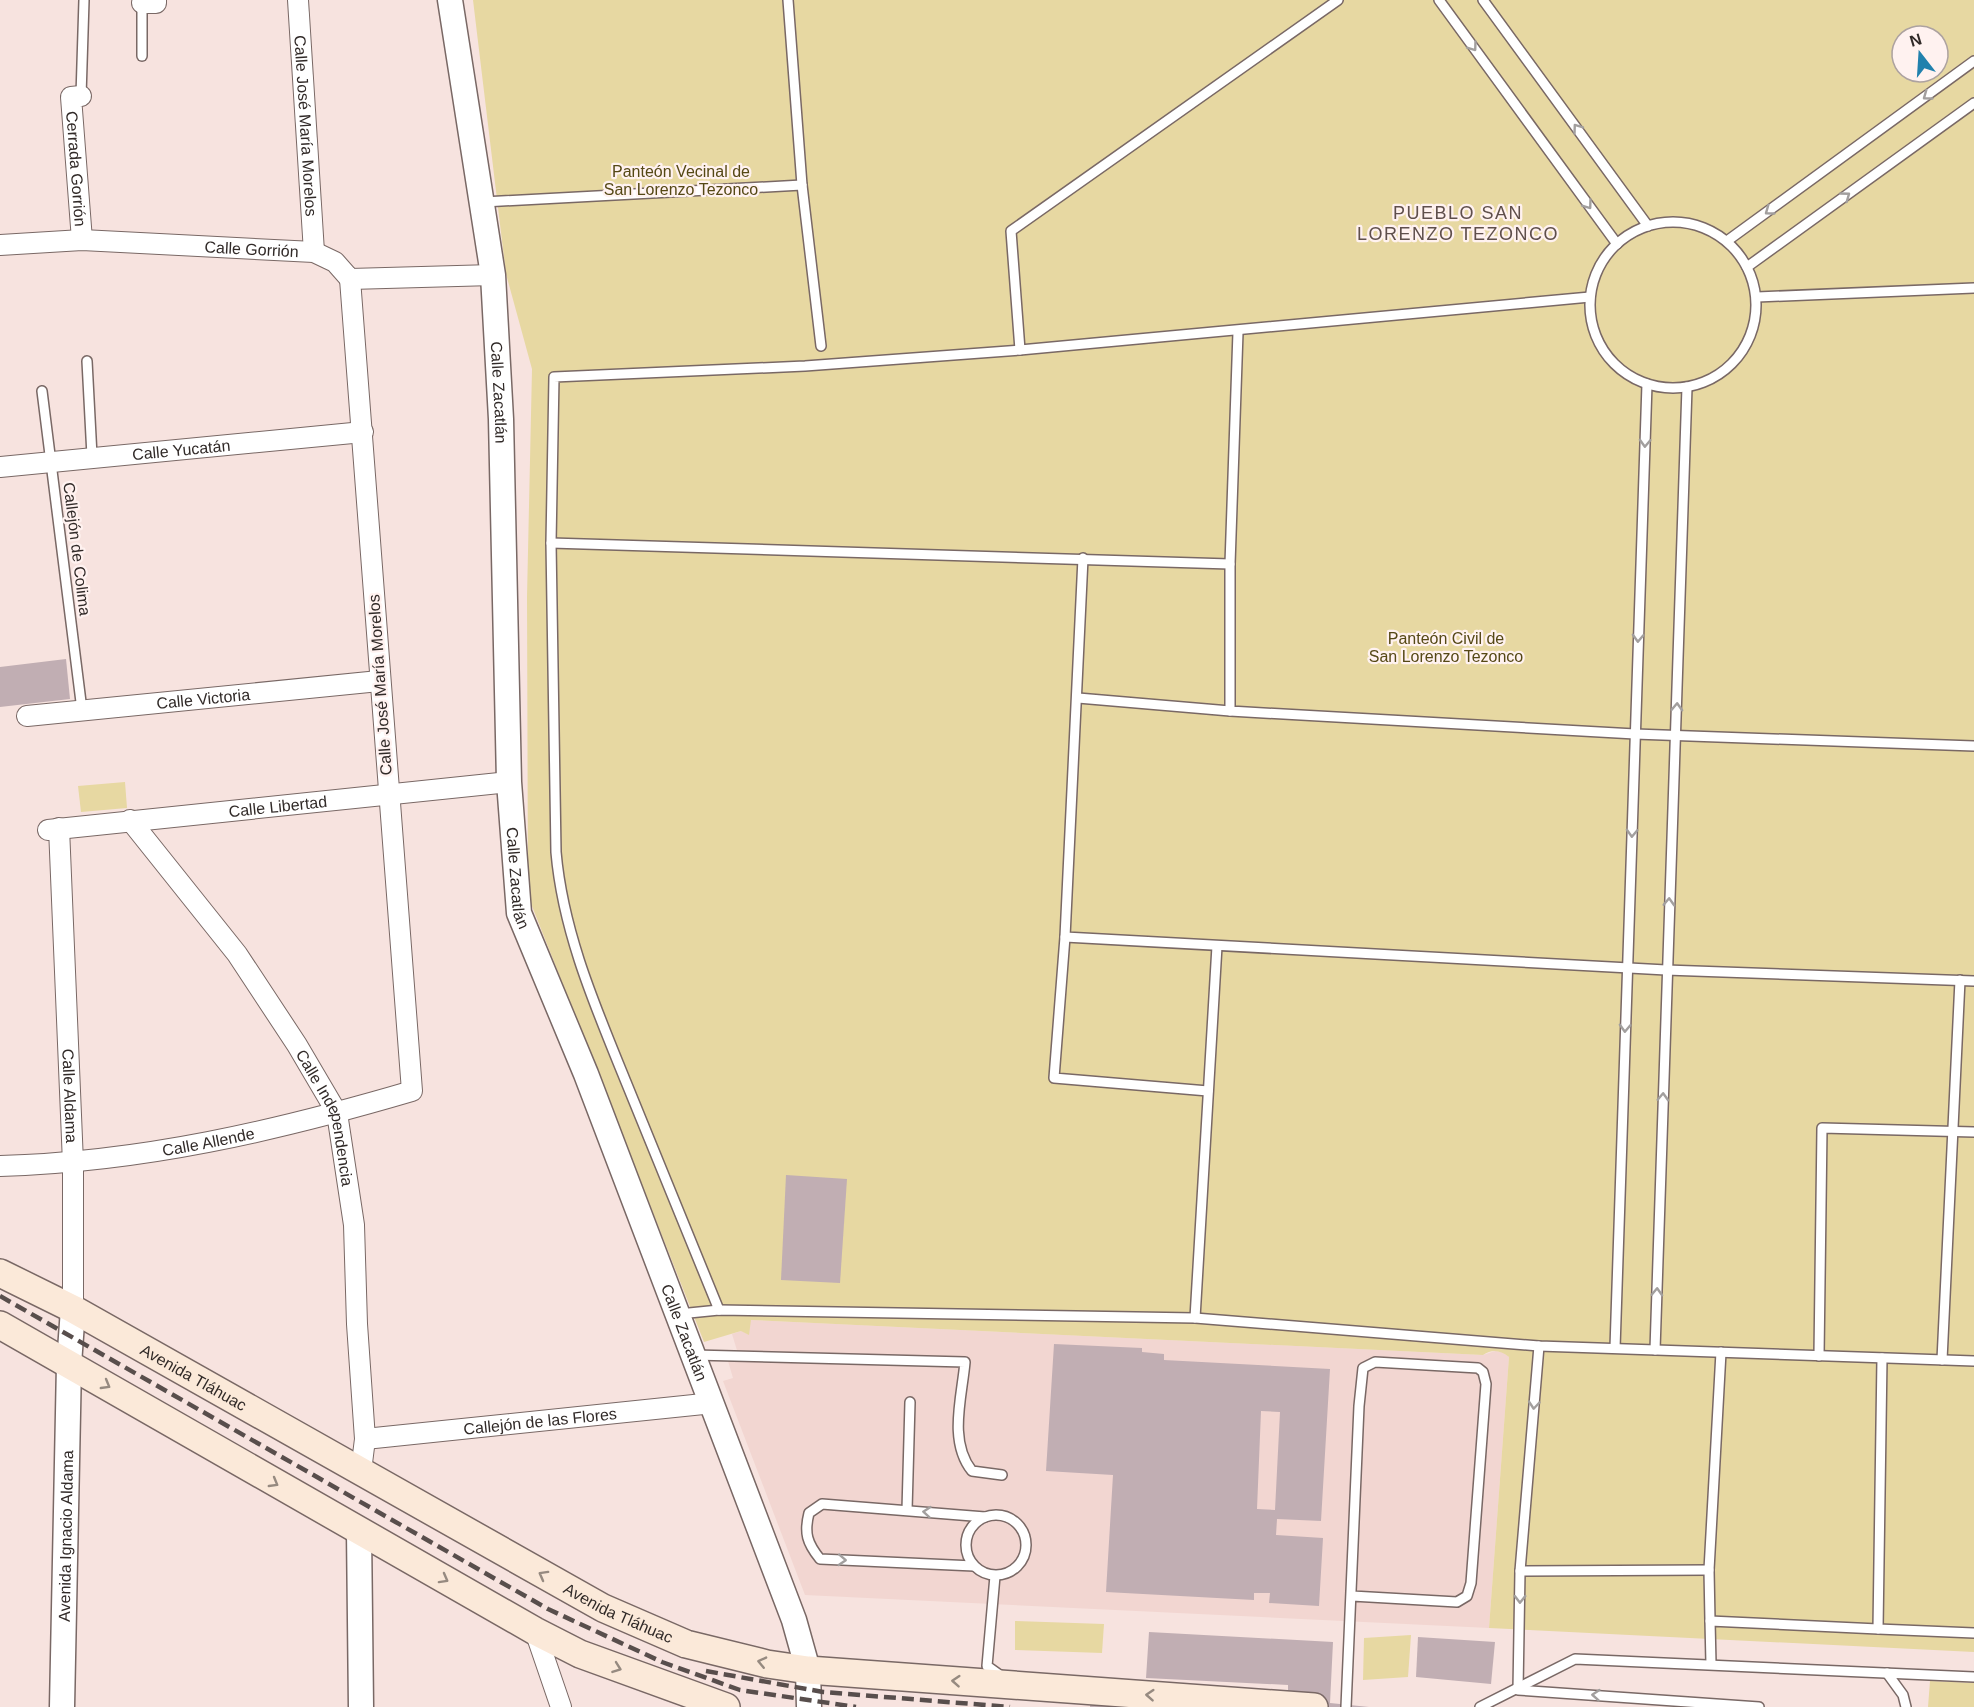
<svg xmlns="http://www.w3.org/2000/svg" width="1974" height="1707" viewBox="0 0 1974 1707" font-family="Helvetica,sans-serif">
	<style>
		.built { fill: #f2d6d1 }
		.green { fill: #e7d8a2; fill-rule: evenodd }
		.building { fill: #c1aeb3; fill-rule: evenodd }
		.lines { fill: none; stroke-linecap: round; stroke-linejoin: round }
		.service-casing { stroke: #796865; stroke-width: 12 }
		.minor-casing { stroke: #796865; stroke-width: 22 }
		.tertiary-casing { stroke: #796865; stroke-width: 27 }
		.secondary-casing { stroke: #796865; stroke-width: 30 }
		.service { stroke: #fff; stroke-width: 9 }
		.minor { stroke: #fff; stroke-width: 20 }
		.tertiary { stroke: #fff; stroke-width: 24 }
		.secondary { stroke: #fbe9d9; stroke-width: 27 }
		.rail { stroke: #584e4c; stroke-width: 4.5; stroke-dasharray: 12 6; stroke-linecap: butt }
		.oneway { stroke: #a29f9e }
		.oneway2 { stroke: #968a80 }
		.labels { text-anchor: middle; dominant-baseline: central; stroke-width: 4.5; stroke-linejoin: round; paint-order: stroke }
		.street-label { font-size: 16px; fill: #312a28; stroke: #fff2f0 }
		.park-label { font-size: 16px; fill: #554815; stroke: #fff2f0 }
		.neighbourhood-label { font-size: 18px; letter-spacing: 1.5px; fill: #5f4f4b; stroke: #fff2f0 }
	</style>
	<rect width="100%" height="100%" fill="#f7e3df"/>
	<!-- built -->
	<path class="built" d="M 751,1320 L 1483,1355 L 1495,1351 L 1503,1352 L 1509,1357 L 1489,1628 L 805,1595 L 723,1381 L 733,1378 L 728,1361 L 739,1357 L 732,1334 L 741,1331 Z"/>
	<!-- green -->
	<g class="green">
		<path d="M 473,0 L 1974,0 L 1974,1652 L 1489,1628 L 1509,1357 C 1500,1350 1492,1349 1483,1355 L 751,1320 L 749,1335 L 741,1331 L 704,1342 L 528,896 L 527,597 L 532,369 L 506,274 ZM 1902,36 L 1938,36 L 1938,72 L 1902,72 Z"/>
		<path d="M 125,782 L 127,808 L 81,812 L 78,786 Z"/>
		<path d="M 1015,1621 L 1104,1624 L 1102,1653 L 1015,1650 Z"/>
		<path d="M 1411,1635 L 1408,1677 L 1363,1680 L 1364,1638 Z"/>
		<path d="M 1930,1681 L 1974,1683 L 1974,1707 L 1928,1707 Z"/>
	</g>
	<!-- building -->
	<g class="building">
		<path d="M 66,659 L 70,699 L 0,707 L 0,667 Z"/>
		<path d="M 786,1175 L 847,1179 L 840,1283 L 781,1280 Z"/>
		<path d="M 1054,1344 L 1142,1348 L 1142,1352 L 1164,1354 L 1164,1360 L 1330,1369 L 1321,1521 L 1277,1519 L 1276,1535 L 1323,1538 L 1319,1606 L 1269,1603 L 1270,1593 L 1254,1593 L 1254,1600 L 1106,1592 L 1113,1475 L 1046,1471 ZM 1261,1411 L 1280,1412 L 1275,1510 L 1257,1509 Z"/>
		<path d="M 1149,1632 L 1333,1642 L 1330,1703 L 1369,1707 L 1090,1707 L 1091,1691 L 1288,1701 L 1288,1685 L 1146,1678 Z"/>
		<path d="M 1418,1637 L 1495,1642 L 1491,1684 L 1416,1677 Z"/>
	</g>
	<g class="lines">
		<!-- service casing -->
		<g class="service-casing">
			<g id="service">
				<path d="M 788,0 L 802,185 L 821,346"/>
				<path d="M 1439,0 L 1617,244"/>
				<path d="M 1483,0 L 1648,226"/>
				<path d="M 142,3 L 142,56"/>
				<path d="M 81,96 L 84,0"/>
				<path d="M 484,202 L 802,185"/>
				<circle cx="1673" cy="305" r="83"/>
				<path d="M 1727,241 L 1974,61"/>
				<path d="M 1747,267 L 1974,103"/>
				<path d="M 1757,297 L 1974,288"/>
				<path d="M 1238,332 L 1230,564 L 1230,711 L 1635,734 L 1974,746"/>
				<path d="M 1020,350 L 1011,231 L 1338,0"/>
				<path d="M 87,361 L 92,456"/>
				<path d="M 42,391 L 82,710"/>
				<path d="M 551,543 L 1230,564"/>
				<path d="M 1083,558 L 1065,937 L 1666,970 L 1974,981"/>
				<path d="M 1078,698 L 1230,711"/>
				<path d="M 1065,937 L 1054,1078 L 1208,1091"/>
				<path d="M 719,1310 C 688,1234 657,1158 626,1082 C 596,1008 563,933 556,852 L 551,543 L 554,377 L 805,366 L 1020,350 L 1590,297"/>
				<path d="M 679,1314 L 719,1310 L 1195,1318 L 1539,1346 L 1974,1361"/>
				<path d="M 1195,1318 L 1217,946"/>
				<path d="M 1539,1346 L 1520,1571 L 1518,1690 L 1759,1707"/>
				<path d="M 1615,1348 L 1647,384"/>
				<path d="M 1655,1350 L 1687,387"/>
				<path d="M 694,1355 L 965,1362 C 962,1397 948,1441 972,1471 L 1002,1475"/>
				<path d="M 1819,1356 L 1822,1128 L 1974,1132"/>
				<path d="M 1882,1358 L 1878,1629 L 1974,1633"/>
				<path d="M 1942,1360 L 1960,980"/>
				<path d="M 907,1510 L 910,1402"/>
				<circle cx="996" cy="1545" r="30"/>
				<path d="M 974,1566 L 820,1559 C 807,1543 804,1533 809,1513 L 822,1504 L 985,1517"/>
				<path d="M 1520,1571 L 1709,1570"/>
				<path d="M 995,1576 L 987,1666 L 1001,1676"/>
				<path d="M 1710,1621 L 1709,1570 L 1721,1352"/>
				<path d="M 1711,1664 L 1710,1621 L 1878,1629"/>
				<path d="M 1887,1673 L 1903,1695 L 1906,1707"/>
				<path d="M 1346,1707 L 1359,1406 L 1363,1368 L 1375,1362 L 1478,1368 L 1483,1372 L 1486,1384 L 1471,1583 L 1467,1596 L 1457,1602 L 1352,1596"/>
				<path d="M 1480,1707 L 1575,1659 L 1974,1677"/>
			</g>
		</g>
		<!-- minor casing -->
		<g class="minor-casing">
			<g id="minor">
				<path id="s1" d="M 298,0 L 314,252"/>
				<path d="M 142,3 L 156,3 L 156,0"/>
				<path id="s2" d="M 81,96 L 71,97 L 82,240"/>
				<path id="s3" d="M 0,245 L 82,240 L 314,252 L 335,262 L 350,279 L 493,275"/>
				<path id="s4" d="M 0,467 L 363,432"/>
				<path id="s5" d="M 27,716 L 379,681"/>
				<path id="s6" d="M 130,820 L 237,954 L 297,1045 L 337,1113 L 354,1225 L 357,1324 L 365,1439 L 361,1471"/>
				<path id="s7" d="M 59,828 L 73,1163 L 73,1309"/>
				<path id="s8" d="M 48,830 L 509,782"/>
				<path id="s9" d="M 0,1166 C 142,1162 276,1131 412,1091 L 350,279"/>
				<path id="s10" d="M 365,1439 L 713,1403"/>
				<path d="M 535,1631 L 561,1707"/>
			</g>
		</g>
		<!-- tertiary casing -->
		<g class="tertiary-casing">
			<g id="tertiary">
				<path id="s11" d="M 450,0 L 493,275 L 501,419 L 509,782 L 519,913 L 586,1074 L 794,1620 L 808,1670 L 809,1707"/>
				<path d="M 359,1531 L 361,1707"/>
				<path id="s12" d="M 62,1707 L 69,1364 L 73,1309"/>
			</g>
		</g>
		<!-- secondary casing -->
		<g class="secondary-casing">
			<g id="secondary">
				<path id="s13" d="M 0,1273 L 73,1309 L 603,1608 L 686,1644 L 767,1664 L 808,1670 L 1314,1707"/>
				<path d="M 0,1325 L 535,1631 L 580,1654 L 726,1707"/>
			</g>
		</g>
		<!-- service -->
		<use href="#service" class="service"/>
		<!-- minor -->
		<use href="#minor" class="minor"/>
		<!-- tertiary -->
		<use href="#tertiary" class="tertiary"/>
		<!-- secondary -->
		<use href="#secondary" class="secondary"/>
		<!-- rail -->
		<g class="rail">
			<path d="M 0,1296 L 548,1609 L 662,1662 L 740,1690 L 856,1707"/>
			<path d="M 706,1671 L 823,1692 L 1010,1707"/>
		</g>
	</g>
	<!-- one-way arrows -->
	<defs><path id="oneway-chevron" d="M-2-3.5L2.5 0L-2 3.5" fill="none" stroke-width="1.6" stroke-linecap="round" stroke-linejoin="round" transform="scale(1.5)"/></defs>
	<g class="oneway">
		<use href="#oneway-chevron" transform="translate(1473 47) rotate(54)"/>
		<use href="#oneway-chevron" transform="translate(1927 96) rotate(144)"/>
		<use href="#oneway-chevron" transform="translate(1577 128) rotate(-126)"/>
		<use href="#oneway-chevron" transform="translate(1846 196) rotate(-36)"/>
		<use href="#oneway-chevron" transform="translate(1588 205) rotate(54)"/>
		<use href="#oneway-chevron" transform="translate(1769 211) rotate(144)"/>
		<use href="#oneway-chevron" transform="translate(1645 443) rotate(92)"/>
		<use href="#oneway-chevron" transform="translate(1638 638) rotate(92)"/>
		<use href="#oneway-chevron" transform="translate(1677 707) rotate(-88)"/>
		<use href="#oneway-chevron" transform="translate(1632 833) rotate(92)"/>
		<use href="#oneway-chevron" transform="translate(1669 902) rotate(-88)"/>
		<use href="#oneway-chevron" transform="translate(1625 1028) rotate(92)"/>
		<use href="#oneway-chevron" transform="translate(1663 1097) rotate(-88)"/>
		<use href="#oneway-chevron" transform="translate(1657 1292) rotate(-88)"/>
		<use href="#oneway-chevron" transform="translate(1534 1405) rotate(95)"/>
		<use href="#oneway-chevron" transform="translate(927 1512) rotate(-175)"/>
		<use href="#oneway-chevron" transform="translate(842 1560) rotate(3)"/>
		<use href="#oneway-chevron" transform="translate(1520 1599) rotate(91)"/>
		<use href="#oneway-chevron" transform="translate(1596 1695) rotate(-176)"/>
	</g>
	<g class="oneway2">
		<use href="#oneway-chevron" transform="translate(106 1385) rotate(30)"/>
		<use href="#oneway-chevron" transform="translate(274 1483) rotate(30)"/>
		<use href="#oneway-chevron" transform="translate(543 1575) rotate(-151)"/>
		<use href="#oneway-chevron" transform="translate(444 1579) rotate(29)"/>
		<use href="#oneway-chevron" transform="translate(762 1662) rotate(-167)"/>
		<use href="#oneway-chevron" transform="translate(617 1668) rotate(20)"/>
		<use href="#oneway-chevron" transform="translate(956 1681) rotate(-176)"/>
		<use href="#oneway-chevron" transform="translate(1150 1695) rotate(-176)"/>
	</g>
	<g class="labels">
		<!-- street labels -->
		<g class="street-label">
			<text stroke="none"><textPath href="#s1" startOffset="126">Calle José María Morelos</textPath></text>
			<text stroke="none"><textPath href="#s2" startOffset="82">Cerrada Gorrión</textPath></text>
			<text stroke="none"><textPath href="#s3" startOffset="252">Calle Gorrión</textPath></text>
			<text stroke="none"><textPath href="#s11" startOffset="396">Calle Zacatlán</textPath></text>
			<text stroke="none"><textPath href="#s4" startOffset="182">Calle Yucatán</textPath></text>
			<text transform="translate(77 549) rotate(83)">Callejón de Colima</text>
			<text transform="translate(380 685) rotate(-94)">Calle José María Morelos</text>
			<text stroke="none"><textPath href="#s5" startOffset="177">Calle Victoria</textPath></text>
			<text stroke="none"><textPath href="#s8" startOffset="231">Calle Libertad</textPath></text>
			<text stroke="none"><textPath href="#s11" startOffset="882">Calle Zacatlán</textPath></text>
			<text stroke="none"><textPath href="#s7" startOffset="268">Calle Aldama</textPath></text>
			<text stroke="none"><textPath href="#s6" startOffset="360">Calle Independencia</textPath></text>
			<text stroke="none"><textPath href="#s9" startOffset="210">Calle Allende</textPath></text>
			<text stroke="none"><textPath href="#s11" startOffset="1368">Calle Zacatlán</textPath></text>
			<text stroke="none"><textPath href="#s13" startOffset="220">Avenida Tláhuac</textPath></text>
			<text stroke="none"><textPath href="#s10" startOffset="176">Callejón de las Flores</textPath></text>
			<text stroke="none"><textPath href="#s12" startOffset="171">Avenida Ignacio Aldama</textPath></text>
			<text stroke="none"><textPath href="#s13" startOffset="706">Avenida Tláhuac</textPath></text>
		</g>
		<!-- park labels -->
		<g class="park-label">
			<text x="681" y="171">Panteón Vecinal de<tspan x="681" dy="18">San Lorenzo Tezonco</tspan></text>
			<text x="1446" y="638">Panteón Civil de<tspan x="1446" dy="18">San Lorenzo Tezonco</tspan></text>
		</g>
		<!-- neighbourhood labels -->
		<g class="neighbourhood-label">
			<text x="1458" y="213">PUEBLO SAN<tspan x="1458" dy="21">LORENZO TEZONCO</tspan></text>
		</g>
	</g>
	<!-- north arrow -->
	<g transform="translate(1920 54) rotate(343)"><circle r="28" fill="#fff2f0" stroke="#ada2a0" stroke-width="1.5"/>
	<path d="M0-4.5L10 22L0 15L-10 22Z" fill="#2181ad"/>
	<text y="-9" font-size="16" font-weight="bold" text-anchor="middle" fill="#312a28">N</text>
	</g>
</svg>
